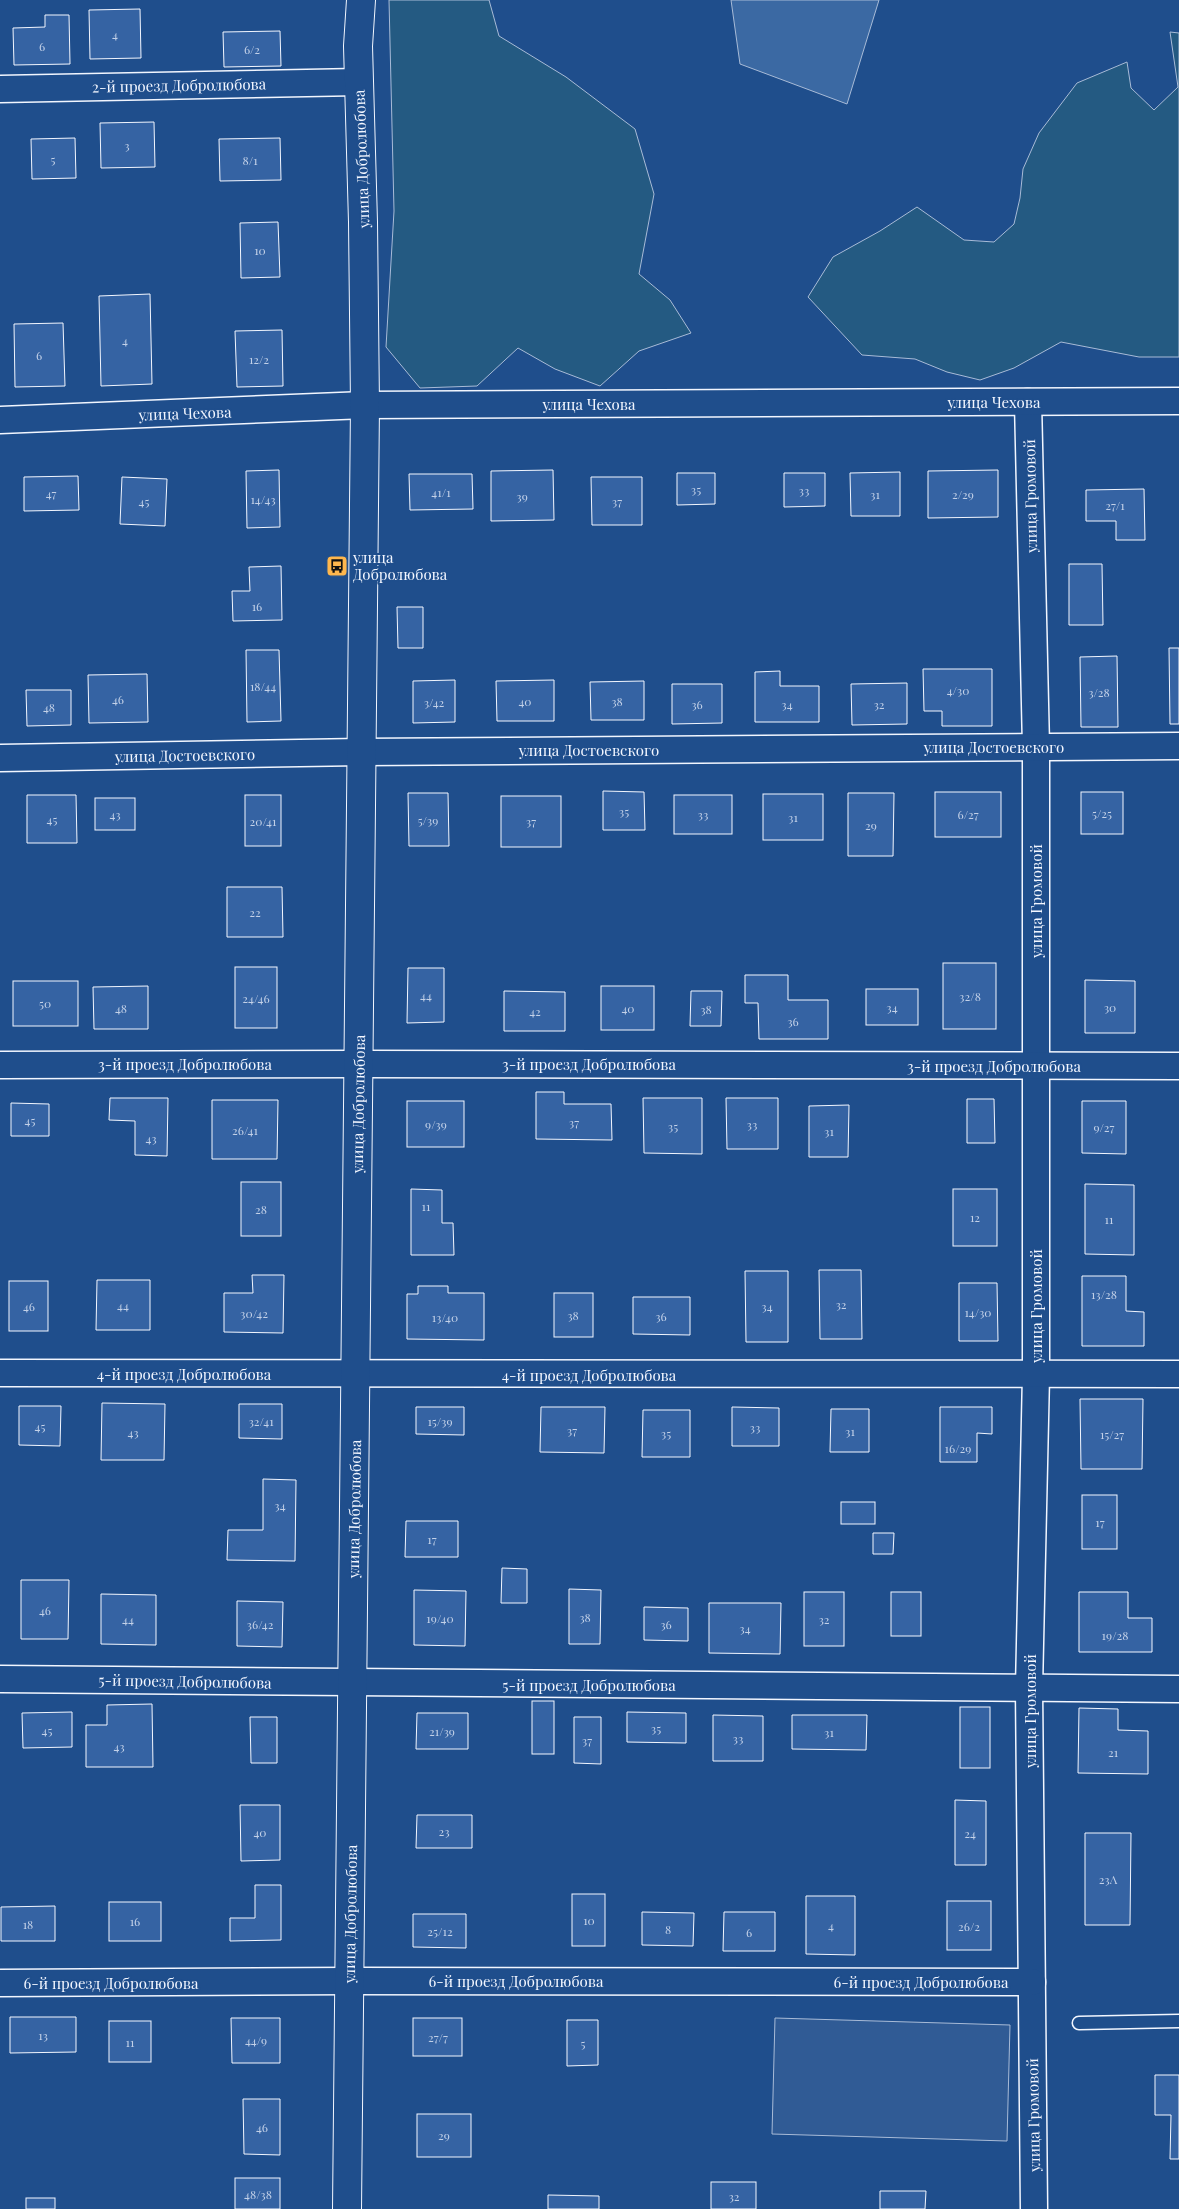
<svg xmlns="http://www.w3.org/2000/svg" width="1179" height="2209" viewBox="0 0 1179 2209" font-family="'Playfair Display',serif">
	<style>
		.green { fill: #245a82; stroke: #a8bbd7 }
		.parking { fill: #305b95; stroke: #a8bbd7 }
		.water { fill: #3b69a3; stroke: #a8bbd7 }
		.building { fill: #3563a3; stroke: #f2f6ff }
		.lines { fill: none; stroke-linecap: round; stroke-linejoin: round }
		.service-casing { stroke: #f2f6ff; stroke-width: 15 }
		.minor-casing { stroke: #f2f6ff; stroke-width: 29 }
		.tertiary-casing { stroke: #f2f6ff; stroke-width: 30 }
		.service { stroke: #1f4e8c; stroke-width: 12 }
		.minor { stroke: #1f4e8c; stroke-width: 26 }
		.tertiary { stroke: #1f4e8c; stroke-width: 28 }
		.labels { text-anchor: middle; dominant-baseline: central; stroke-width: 4; stroke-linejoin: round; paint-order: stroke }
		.number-label { font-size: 12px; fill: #c3d1e8 }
		.street-label { font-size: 15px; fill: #f2f6ff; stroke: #1f4e8c }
		.poi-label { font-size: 15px; fill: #f2f6ff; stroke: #1f4e8c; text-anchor: start }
	</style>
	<rect width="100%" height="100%" fill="#1f4e8c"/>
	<!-- green -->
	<g class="green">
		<path d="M 389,0 L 489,0 L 499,36 L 566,77 L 635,129 L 654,194 L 639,274 L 670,300 L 691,333 L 639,351 L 600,386 L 555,369 L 518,348 L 477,386 L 420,388 L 386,347 L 394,211 Z"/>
		<path d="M 1170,32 L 1179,33 L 1179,357 L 1139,357 L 1061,342 L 1014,368 L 980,380 L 947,372 L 915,359 L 862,355 L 808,297 L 833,257 L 880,231 L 917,207 L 964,240 L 994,242 L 1014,224 L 1020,198 L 1023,169 L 1039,133 L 1077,83 L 1127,62 L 1131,88 L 1154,110 L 1178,87 Z"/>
	</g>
	<!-- parking -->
	<path class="parking" d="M 775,2018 L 1010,2025 L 1007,2141 L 772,2134 Z"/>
	<!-- water -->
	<path class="water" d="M 731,0 L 879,0 L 847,104 L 740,64 Z"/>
	<!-- building -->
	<g class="building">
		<path d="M 140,9 L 141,58 L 90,59 L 89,10 Z"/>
		<path d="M 45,15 L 69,15 L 70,64 L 14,65 L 13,28 L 45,27 Z"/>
		<path d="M 280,31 L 281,66 L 224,67 L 223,32 Z"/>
		<path d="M 154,122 L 155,167 L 101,168 L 100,123 Z"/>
		<path d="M 75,138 L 76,178 L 32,179 L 31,139 Z"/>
		<path d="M 280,138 L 281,180 L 220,181 L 219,139 Z"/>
		<path d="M 278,222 L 280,277 L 241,278 L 240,223 Z"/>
		<path d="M 150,294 L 152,384 L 101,386 L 99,296 Z"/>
		<path d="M 63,323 L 65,386 L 15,387 L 14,324 Z"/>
		<path d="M 282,330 L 283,386 L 237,387 L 235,331 Z"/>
		<path d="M 279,470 L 280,527 L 247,528 L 246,471 Z"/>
		<path d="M 553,470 L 554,520 L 491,521 L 491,471 Z"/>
		<path d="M 998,470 L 998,517 L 928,518 L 928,471 Z"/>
		<path d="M 900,472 L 900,516 L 851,516 L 850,473 Z"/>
		<path d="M 677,473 L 715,473 L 715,504 L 677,505 Z"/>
		<path d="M 784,473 L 825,473 L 825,506 L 784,507 Z"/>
		<path d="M 409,474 L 472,474 L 473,509 L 410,510 Z"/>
		<path d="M 78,476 L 79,510 L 24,511 L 24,477 Z"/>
		<path d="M 122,477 L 167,479 L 165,526 L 120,524 Z"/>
		<path d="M 591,477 L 642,477 L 642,525 L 592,525 Z"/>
		<path d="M 1144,489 L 1145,540 L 1116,540 L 1116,521 L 1086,521 L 1086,490 Z"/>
		<path d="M 1069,564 L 1102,564 L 1103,625 L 1069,625 Z"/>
		<path d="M 281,566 L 282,620 L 233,621 L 232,591 L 250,591 L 249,567 Z"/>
		<path d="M 397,607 L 423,607 L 423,648 L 398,648 Z"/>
		<path d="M 1169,648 L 1179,648 L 1179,724 L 1170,724 Z"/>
		<path d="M 246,650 L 279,650 L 281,721 L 247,722 Z"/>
		<path d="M 1117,656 L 1118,727 L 1081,727 L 1080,657 Z"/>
		<path d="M 923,669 L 992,669 L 992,726 L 942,726 L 942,711 L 924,711 Z"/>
		<path d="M 780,671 L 780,686 L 819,686 L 819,722 L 755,722 L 755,672 Z"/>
		<path d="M 147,674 L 148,722 L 89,723 L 88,675 Z"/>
		<path d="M 455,680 L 455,722 L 413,723 L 413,681 Z"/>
		<path d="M 554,680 L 554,721 L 497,721 L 496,681 Z"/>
		<path d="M 644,681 L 644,720 L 591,720 L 590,682 Z"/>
		<path d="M 907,683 L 907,724 L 852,725 L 851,684 Z"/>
		<path d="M 672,684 L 722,684 L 722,723 L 672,724 Z"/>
		<path d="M 26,690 L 71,690 L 71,725 L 27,726 Z"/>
		<path d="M 603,791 L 644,792 L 645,830 L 603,830 Z"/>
		<rect x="935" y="792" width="66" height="45"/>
		<rect x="1081" y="792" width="42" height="42"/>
		<path d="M 408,793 L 448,793 L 449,846 L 409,846 Z"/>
		<path d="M 848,793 L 894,793 L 893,856 L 848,856 Z"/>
		<rect x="763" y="794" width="60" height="46"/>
		<path d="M 27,795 L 76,795 L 77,843 L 27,843 Z"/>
		<rect x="245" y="795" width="36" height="51"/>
		<rect x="674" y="795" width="58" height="39"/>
		<rect x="501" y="796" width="60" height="51"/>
		<rect x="95" y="798" width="40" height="32"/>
		<path d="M 227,887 L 282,887 L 283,937 L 227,937 Z"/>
		<rect x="943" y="963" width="53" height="66"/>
		<rect x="235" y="967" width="42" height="61"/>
		<path d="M 408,968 L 444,968 L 444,1022 L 407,1023 Z"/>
		<path d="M 745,975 L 788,975 L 788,1000 L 828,1000 L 828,1039 L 759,1039 L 758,1003 L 745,1003 Z"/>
		<path d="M 1085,980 L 1135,981 L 1135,1033 L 1085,1033 Z"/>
		<rect x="13" y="981" width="65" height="45"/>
		<path d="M 148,986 L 148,1029 L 94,1029 L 93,987 Z"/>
		<rect x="601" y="986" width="53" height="44"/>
		<rect x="866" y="989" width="52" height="36"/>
		<path d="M 504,991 L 565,992 L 565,1031 L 504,1031 Z"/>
		<path d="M 691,991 L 722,991 L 721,1026 L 690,1026 Z"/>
		<path d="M 536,1092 L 564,1092 L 564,1104 L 611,1104 L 612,1140 L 536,1139 Z"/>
		<path d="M 110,1098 L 168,1098 L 167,1156 L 135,1155 L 135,1121 L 109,1120 Z"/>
		<path d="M 643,1098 L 702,1098 L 702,1154 L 644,1153 Z"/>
		<path d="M 726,1098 L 778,1098 L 778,1149 L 727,1149 Z"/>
		<path d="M 967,1099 L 994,1099 L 995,1143 L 967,1143 Z"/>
		<path d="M 212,1100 L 278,1100 L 277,1159 L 212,1159 Z"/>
		<rect x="407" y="1101" width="57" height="46"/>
		<path d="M 1082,1101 L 1126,1101 L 1126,1154 L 1082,1153 Z"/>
		<path d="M 11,1103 L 49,1104 L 49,1136 L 11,1136 Z"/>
		<path d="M 849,1105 L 848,1157 L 809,1157 L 809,1106 Z"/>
		<rect x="241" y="1182" width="40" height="54"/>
		<path d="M 1085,1184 L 1134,1185 L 1134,1255 L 1085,1254 Z"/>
		<path d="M 411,1189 L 442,1190 L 442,1223 L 453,1223 L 454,1255 L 411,1255 Z"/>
		<rect x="953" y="1189" width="44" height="57"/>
		<path d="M 819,1270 L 861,1270 L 862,1339 L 820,1339 Z"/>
		<path d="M 745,1271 L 788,1271 L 788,1342 L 746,1342 Z"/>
		<path d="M 252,1275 L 284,1275 L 283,1333 L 224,1332 L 224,1293 L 253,1293 Z"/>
		<path d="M 1082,1276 L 1126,1276 L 1126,1311 L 1144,1312 L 1144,1346 L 1082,1346 Z"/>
		<path d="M 97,1280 L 150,1280 L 150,1330 L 96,1330 Z"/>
		<rect x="9" y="1281" width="39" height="50"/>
		<path d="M 959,1283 L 997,1283 L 998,1341 L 959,1341 Z"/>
		<path d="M 418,1286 L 448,1286 L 448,1293 L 484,1293 L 484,1340 L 407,1339 L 407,1294 L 418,1294 Z"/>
		<rect x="554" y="1293" width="39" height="44"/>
		<path d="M 633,1297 L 690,1297 L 690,1335 L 633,1334 Z"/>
		<path d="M 1080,1399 L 1143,1399 L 1142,1469 L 1081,1469 Z"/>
		<path d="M 102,1403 L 165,1404 L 164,1460 L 101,1460 Z"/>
		<path d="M 239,1404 L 282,1404 L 282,1439 L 239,1438 Z"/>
		<path d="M 19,1406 L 61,1406 L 60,1446 L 19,1445 Z"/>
		<path d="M 416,1407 L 464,1407 L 464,1435 L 416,1434 Z"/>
		<path d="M 541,1407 L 605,1407 L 604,1453 L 540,1452 Z"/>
		<path d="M 732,1407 L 779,1408 L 779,1446 L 732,1446 Z"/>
		<path d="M 940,1407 L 992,1407 L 992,1434 L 977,1433 L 977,1462 L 940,1462 Z"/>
		<path d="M 831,1409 L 869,1409 L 869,1452 L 830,1452 Z"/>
		<path d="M 643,1410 L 690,1410 L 690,1457 L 642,1457 Z"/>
		<path d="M 263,1479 L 296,1480 L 295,1561 L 227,1560 L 228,1530 L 263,1530 Z"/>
		<rect x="1082" y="1495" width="35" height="54"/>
		<rect x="841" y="1502" width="34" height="22"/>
		<path d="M 406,1521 L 458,1521 L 458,1557 L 405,1557 Z"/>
		<path d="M 873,1533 L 894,1533 L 893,1554 L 873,1554 Z"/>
		<path d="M 502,1568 L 527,1569 L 527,1603 L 501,1603 Z"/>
		<path d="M 21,1580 L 69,1580 L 68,1639 L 21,1639 Z"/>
		<path d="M 569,1589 L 601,1590 L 600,1644 L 569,1644 Z"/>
		<path d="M 414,1590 L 466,1591 L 465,1646 L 414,1645 Z"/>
		<rect x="804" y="1592" width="40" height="54"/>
		<rect x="891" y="1592" width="30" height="44"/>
		<path d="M 1079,1592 L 1128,1592 L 1128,1618 L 1152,1618 L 1152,1652 L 1079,1652 Z"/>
		<path d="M 101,1594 L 156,1595 L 156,1645 L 101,1644 Z"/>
		<path d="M 237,1601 L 283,1602 L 282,1647 L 237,1646 Z"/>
		<path d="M 709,1603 L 781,1603 L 780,1654 L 709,1653 Z"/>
		<path d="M 644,1607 L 688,1608 L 688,1641 L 644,1640 Z"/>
		<rect x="532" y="1701" width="22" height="53"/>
		<path d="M 152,1704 L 153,1767 L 86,1767 L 86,1725 L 107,1725 L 107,1705 Z"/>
		<rect x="960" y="1707" width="30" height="61"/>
		<path d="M 1079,1708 L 1118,1709 L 1118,1730 L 1148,1731 L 1148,1774 L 1078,1773 Z"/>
		<path d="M 72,1712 L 72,1747 L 23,1748 L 22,1713 Z"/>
		<path d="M 627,1712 L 686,1713 L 686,1743 L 627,1742 Z"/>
		<path d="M 417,1713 L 468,1713 L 468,1749 L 416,1749 Z"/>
		<path d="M 713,1715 L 763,1716 L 763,1761 L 713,1761 Z"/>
		<path d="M 792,1715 L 867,1715 L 866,1750 L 792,1749 Z"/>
		<path d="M 250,1717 L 277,1717 L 277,1763 L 251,1763 Z"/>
		<path d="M 574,1717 L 601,1717 L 601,1764 L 574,1763 Z"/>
		<path d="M 955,1800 L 986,1801 L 986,1865 L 955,1865 Z"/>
		<path d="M 240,1805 L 280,1805 L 280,1860 L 241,1861 Z"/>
		<path d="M 417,1815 L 472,1815 L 472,1848 L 416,1848 Z"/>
		<path d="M 1085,1833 L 1131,1833 L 1130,1925 L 1085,1925 Z"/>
		<path d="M 255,1885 L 281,1885 L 281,1940 L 230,1941 L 230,1918 L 255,1918 Z"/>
		<rect x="572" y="1894" width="33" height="52"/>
		<path d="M 806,1896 L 855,1896 L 855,1955 L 806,1954 Z"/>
		<rect x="947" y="1901" width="44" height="49"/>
		<rect x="109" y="1902" width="52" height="39"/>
		<path d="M 55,1906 L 55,1941 L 1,1941 L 1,1907 Z"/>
		<path d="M 642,1912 L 694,1913 L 693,1946 L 642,1945 Z"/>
		<path d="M 724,1912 L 775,1912 L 775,1951 L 723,1951 Z"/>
		<path d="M 413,1914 L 466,1914 L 466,1948 L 413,1947 Z"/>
		<path d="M 10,2017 L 76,2017 L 76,2052 L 10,2053 Z"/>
		<path d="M 231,2018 L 280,2018 L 280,2063 L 232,2063 Z"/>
		<rect x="413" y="2018" width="49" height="38"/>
		<path d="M 567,2020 L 598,2020 L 598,2065 L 567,2066 Z"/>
		<rect x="109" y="2021" width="42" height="41"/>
		<path d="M 1155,2075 L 1179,2075 L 1179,2159 L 1170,2159 L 1171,2115 L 1155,2115 Z"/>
		<path d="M 243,2099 L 280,2099 L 280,2155 L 244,2154 Z"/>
		<rect x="417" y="2114" width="54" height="43"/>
		<rect x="235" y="2178" width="45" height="31"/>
		<rect x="711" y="2182" width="45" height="27"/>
		<path d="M 880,2191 L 926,2191 L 925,2209 L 880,2209 Z"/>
		<path d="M 548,2195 L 599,2196 L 599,2209 L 548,2209 Z"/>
		<rect x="26" y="2198" width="29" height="11"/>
	</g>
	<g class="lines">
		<!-- service casing -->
		<g class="service-casing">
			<path id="service" d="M 1079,2023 L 1179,2021"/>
		</g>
		<!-- minor casing -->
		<g class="minor-casing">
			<g id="minor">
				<path d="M 0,89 L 359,82"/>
				<path d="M 1028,402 L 1036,747 L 1036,1375 L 1029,1688 L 1034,2209"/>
				<path d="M 0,420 L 365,405 L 1179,401"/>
				<path d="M 0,758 L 361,752 L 1179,746"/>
				<path d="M 0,1065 L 358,1064 L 1179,1066"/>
				<path d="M 0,1373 L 1179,1374"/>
				<path d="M 0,1679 L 1179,1689"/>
				<path d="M 0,1983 L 349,1981 L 1032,1982"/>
			</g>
		</g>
		<!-- tertiary casing -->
		<g class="tertiary-casing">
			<path id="tertiary" d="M 347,2209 L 365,405 L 363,222 L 358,46 L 361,0"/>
		</g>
		<!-- service -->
		<use href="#service" class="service"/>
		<!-- minor -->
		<use href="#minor" class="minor"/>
		<!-- tertiary -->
		<use href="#tertiary" class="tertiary"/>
	</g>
	<!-- icons -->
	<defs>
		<g id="bus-square" transform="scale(1.125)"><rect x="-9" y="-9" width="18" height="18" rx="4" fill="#ffb74d" stroke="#1f4e8c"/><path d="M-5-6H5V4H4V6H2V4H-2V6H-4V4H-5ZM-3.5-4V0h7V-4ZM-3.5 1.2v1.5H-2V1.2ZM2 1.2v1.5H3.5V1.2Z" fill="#111"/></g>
	</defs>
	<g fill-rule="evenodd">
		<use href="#bus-square" x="337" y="566"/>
	</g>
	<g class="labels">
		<!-- number labels -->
		<g class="number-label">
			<text x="115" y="34">4</text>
			<text x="42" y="46">6</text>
			<text x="252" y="49">6/2</text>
			<text x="127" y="145">3</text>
			<text x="53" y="159">5</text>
			<text x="250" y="160">8/1</text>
			<text x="260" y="250">10</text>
			<text x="125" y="340">4</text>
			<text x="39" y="355">6</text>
			<text x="259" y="359">12/2</text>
			<text x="696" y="489">35</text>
			<text x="804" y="490">33</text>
			<text x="441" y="492">41/1</text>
			<text x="51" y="493">47</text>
			<text x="875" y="494">31</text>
			<text x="963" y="494">2/29</text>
			<text x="522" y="496">39</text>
			<text x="263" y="499">14/43</text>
			<text x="144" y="501">45</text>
			<text x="617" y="501">37</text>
			<text x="1115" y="505">27/1</text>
			<text x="257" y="606">16</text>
			<text x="263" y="686">18/44</text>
			<text x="958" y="690">4/30</text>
			<text x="1099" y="692">3/28</text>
			<text x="118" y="699">46</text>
			<text x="525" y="701">40</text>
			<text x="617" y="701">38</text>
			<text x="434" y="702">3/42</text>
			<text x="697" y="704">36</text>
			<text x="787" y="704">34</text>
			<text x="879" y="704">32</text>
			<text x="49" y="707">48</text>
			<text x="624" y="811">35</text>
			<text x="1102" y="813">5/25</text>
			<text x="115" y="814">43</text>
			<text x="703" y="814">33</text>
			<text x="968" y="814">6/27</text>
			<text x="793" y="817">31</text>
			<text x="52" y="819">45</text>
			<text x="428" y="820">5/39</text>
			<text x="263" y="821">20/41</text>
			<text x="531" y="821">37</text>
			<text x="871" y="825">29</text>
			<text x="255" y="912">22</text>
			<text x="426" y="995">44</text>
			<text x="970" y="996">32/8</text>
			<text x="256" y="998">24/46</text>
			<text x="45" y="1003">50</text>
			<text x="892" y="1007">34</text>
			<text x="1110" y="1007">30</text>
			<text x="121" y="1008">48</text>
			<text x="628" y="1008">40</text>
			<text x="706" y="1009">38</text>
			<text x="535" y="1011">42</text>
			<text x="793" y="1021">36</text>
			<text x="30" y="1120">45</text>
			<text x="574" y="1122">37</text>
			<text x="436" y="1124">9/39</text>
			<text x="752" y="1124">33</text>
			<text x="673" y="1126">35</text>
			<text x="1104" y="1127">9/27</text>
			<text x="245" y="1130">26/41</text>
			<text x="829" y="1131">31</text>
			<text x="151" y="1138">43</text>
			<text x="426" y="1206">11</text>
			<text x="261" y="1209">28</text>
			<text x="975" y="1217">12</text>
			<text x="1109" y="1219">11</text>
			<text x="1104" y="1294">13/28</text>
			<text x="841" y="1304">32</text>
			<text x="123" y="1305">44</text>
			<text x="29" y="1306">46</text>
			<text x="767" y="1306">34</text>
			<text x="978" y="1312">14/30</text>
			<text x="254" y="1313">30/42</text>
			<text x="573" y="1315">38</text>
			<text x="661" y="1316">36</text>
			<text x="445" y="1317">13/40</text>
			<text x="261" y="1421">32/41</text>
			<text x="440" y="1421">15/39</text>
			<text x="40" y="1426">45</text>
			<text x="755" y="1427">33</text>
			<text x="572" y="1430">37</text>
			<text x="850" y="1431">31</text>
			<text x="133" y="1432">43</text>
			<text x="666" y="1433">35</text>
			<text x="1112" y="1434">15/27</text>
			<text x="958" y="1448">16/29</text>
			<text x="280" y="1505">34</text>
			<text x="1100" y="1522">17</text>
			<text x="432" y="1539">17</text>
			<text x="45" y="1610">46</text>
			<text x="585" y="1617">38</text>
			<text x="440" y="1618">19/40</text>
			<text x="128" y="1619">44</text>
			<text x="824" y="1619">32</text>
			<text x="260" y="1624">36/42</text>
			<text x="666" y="1624">36</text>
			<text x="745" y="1628">34</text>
			<text x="1115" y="1635">19/28</text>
			<text x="656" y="1728">35</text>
			<text x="47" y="1730">45</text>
			<text x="442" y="1731">21/39</text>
			<text x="829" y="1732">31</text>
			<text x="738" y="1738">33</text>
			<text x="587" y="1740">37</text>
			<text x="119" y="1746">43</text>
			<text x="1113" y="1752">21</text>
			<text x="444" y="1831">23</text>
			<text x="260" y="1832">40</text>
			<text x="970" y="1833">24</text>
			<text x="1108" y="1879">23А</text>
			<text x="589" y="1920">10</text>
			<text x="135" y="1921">16</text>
			<text x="28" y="1924">18</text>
			<text x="831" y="1925">4</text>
			<text x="969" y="1926">26/2</text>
			<text x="668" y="1929">8</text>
			<text x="440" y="1931">25/12</text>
			<text x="749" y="1932">6</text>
			<text x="43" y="2035">13</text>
			<text x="438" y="2037">27/7</text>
			<text x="256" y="2040">44/9</text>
			<text x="130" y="2042">11</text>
			<text x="583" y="2043">5</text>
			<text x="262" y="2127">46</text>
			<text x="444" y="2135">29</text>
			<text x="258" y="2194">48/38</text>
			<text x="734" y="2196">32</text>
		</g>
		<!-- street labels -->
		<g class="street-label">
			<text transform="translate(179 85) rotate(-1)">2-й проезд Добролюбова</text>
			<text transform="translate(361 159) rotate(-92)">улица Добролюбова</text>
			<text x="994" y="402">улица Чехова</text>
			<text x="589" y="404">улица Чехова</text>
			<text transform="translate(185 413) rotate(-2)">улица Чехова</text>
			<text transform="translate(1030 496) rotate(-91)">улица Громовой</text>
			<text x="994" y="747">улица Достоевского</text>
			<text x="589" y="750">улица Достоевского</text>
			<text transform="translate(185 755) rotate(-1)">улица Достоевского</text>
			<text transform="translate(1036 901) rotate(-90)">улица Громовой</text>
			<text x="185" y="1064">3-й проезд Добролюбова</text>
			<text x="589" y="1064">3-й проезд Добролюбова</text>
			<text x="994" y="1066">3-й проезд Добролюбова</text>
			<text transform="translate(358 1104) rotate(-89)">улица Добролюбова</text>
			<text transform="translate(1036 1306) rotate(-90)">улица Громовой</text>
			<text x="184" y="1374">4-й проезд Добролюбова</text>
			<text x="589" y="1375">4-й проезд Добролюбова</text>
			<text transform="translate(354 1509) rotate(-89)">улица Добролюбова</text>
			<text transform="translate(185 1681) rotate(1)">5-й проезд Добролюбова</text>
			<text x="589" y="1685">5-й проезд Добролюбова</text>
			<text transform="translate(1030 1711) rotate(-90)">улица Громовой</text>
			<text transform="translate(350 1914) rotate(-89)">улица Добролюбова</text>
			<text x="516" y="1981">6-й проезд Добролюбова</text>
			<text x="921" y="1982">6-й проезд Добролюбова</text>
			<text x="111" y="1983">6-й проезд Добролюбова</text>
			<text transform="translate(1033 2115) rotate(-91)">улица Громовой</text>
		</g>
		<!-- poi labels -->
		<g class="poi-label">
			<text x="353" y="557">улица<tspan x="353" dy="17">Добролюбова</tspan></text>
		</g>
	</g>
</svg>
